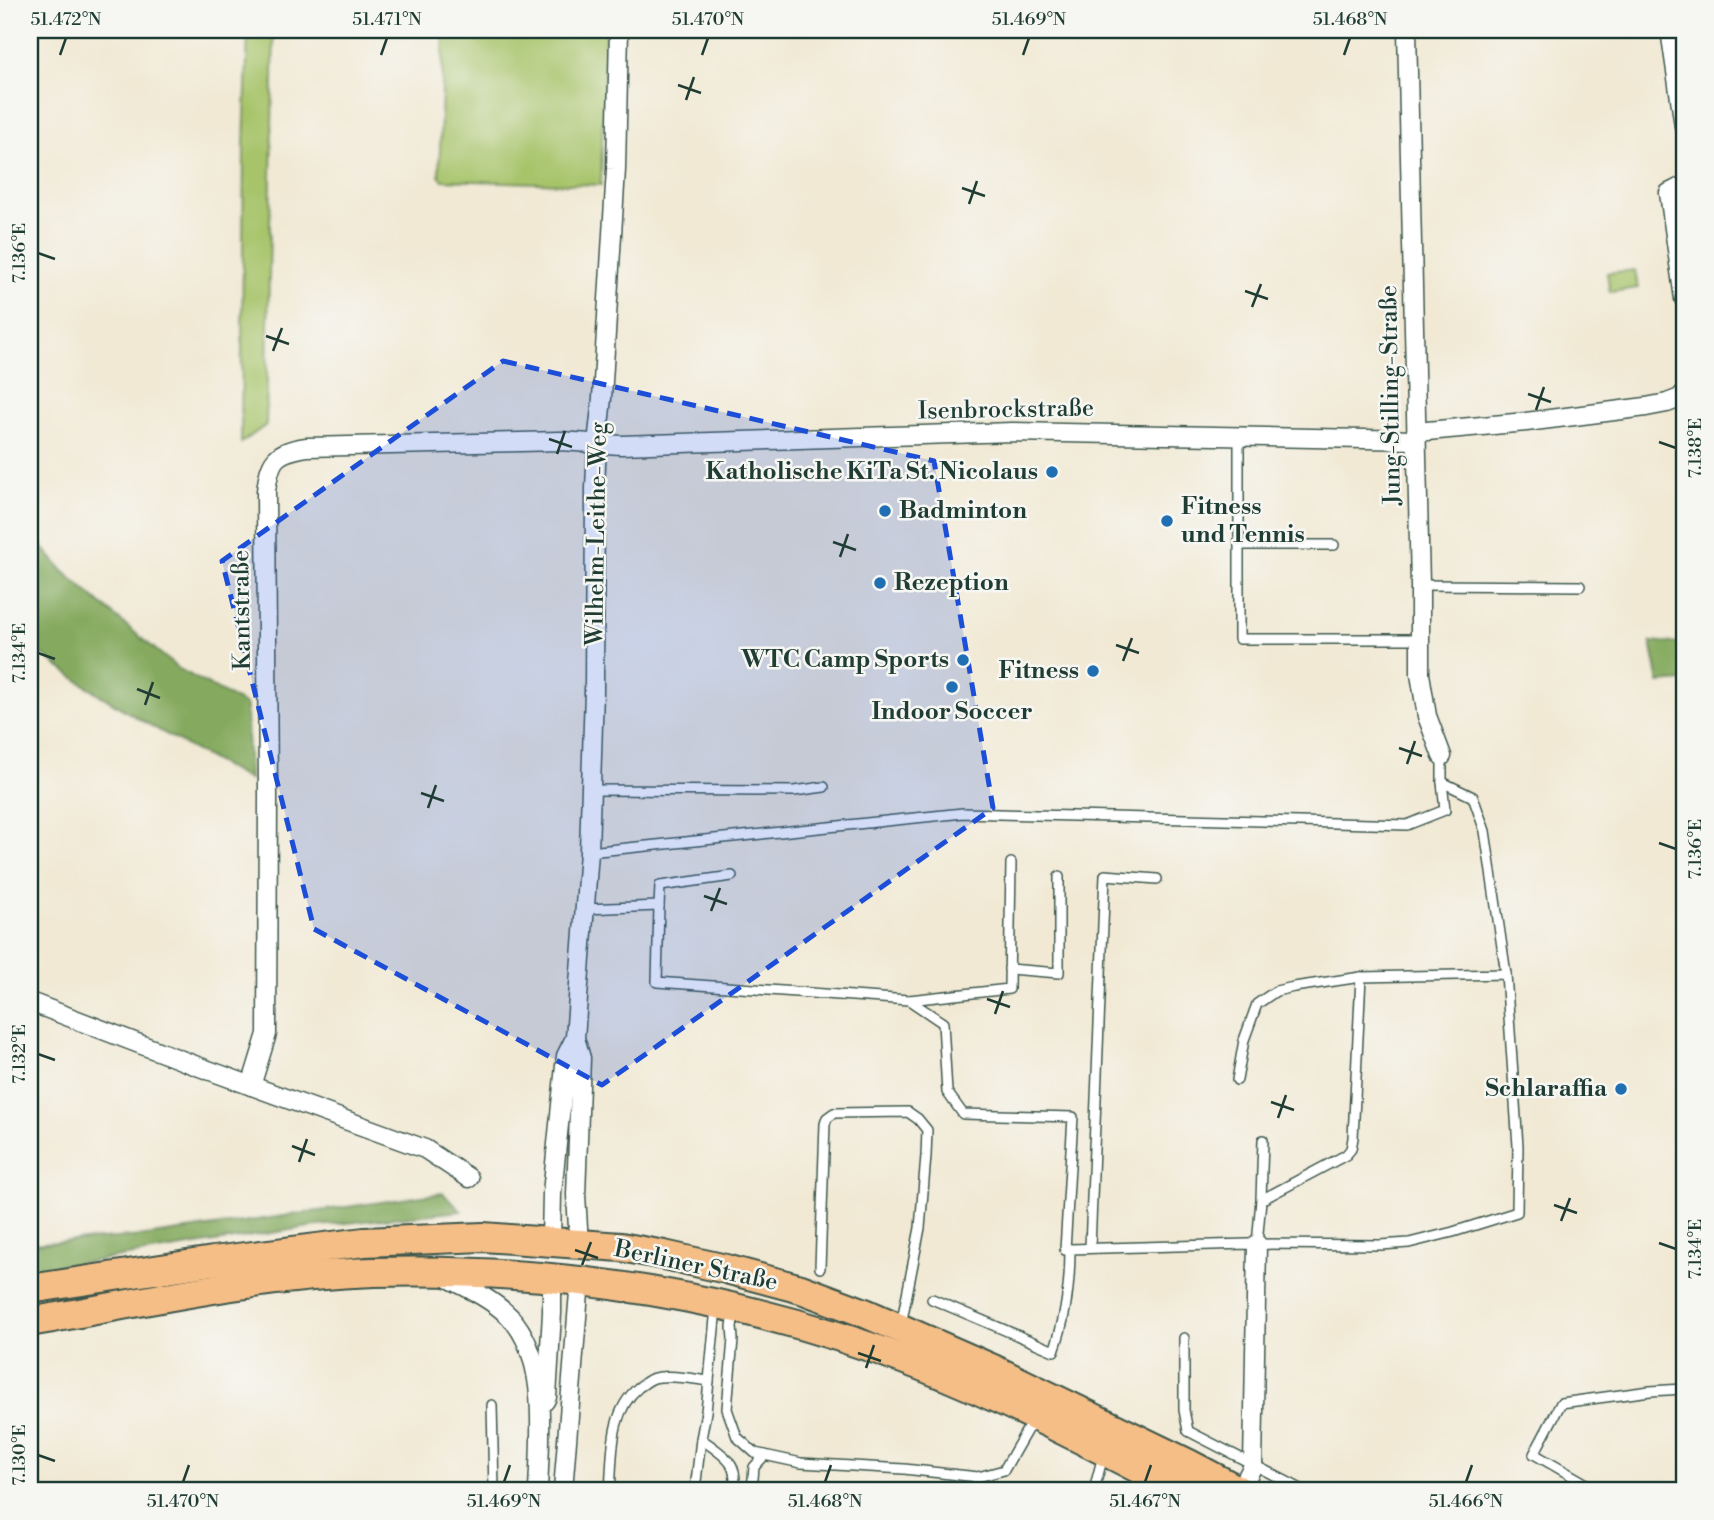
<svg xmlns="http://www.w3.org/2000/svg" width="1714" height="1520" viewBox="0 0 1714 1520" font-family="'Libre Bodoni',serif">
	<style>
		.green { fill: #a7c46b; stroke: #638050; stroke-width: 2 }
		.forest { fill: #85aa5f; stroke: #52744a; stroke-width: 2 }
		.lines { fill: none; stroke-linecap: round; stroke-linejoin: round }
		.lane-casing { stroke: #3e574c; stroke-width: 12 }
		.street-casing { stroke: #3e574c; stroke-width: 21 }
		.primary-casing { stroke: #3e574c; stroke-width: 32 }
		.lane { stroke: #fff; stroke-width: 9 }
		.street { stroke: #fff; stroke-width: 18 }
		.primary { stroke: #f6be87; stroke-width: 28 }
		.marked { fill: #1d4ed8; fill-opacity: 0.2; stroke: #1d4ed8; stroke-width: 5; stroke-dasharray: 14 9; stroke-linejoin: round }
		.ticks { fill: none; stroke: #1f3d34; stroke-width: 2.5 }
		.poi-dot { fill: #1f6fb2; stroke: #f6f6f2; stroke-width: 2.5 }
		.labels { text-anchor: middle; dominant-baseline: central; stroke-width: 5; stroke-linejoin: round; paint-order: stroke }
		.street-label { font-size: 24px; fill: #1f3d34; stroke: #f6f6f2 }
		.poi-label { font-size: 24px; font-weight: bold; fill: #1f3d34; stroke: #f6f6f2; text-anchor: end }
		.neatline { fill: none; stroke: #1f3d34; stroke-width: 2.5 }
		.ticks-label { font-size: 18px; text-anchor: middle; fill: #1f3d34 }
	</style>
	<rect width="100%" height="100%" fill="#f6f6f2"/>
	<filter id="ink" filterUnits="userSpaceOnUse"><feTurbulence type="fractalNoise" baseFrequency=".0143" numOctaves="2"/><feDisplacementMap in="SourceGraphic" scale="14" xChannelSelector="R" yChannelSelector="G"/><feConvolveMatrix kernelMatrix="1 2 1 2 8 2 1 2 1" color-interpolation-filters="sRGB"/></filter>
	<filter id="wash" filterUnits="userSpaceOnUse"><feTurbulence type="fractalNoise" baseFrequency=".00686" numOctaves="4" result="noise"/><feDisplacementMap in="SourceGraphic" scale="28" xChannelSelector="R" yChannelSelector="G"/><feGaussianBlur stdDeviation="1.57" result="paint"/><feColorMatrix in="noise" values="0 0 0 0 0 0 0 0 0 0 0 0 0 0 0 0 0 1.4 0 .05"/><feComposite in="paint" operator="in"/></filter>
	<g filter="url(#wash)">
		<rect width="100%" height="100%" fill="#f1e9d4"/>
		<!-- green -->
		<g class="green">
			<path d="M 248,30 L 274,30 L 266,425 L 241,443 L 244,146 Z"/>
			<path d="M 444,30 L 605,30 L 601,185 L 443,180 L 439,176 Z"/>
			<path d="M 1635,270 L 1638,288 L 1610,292 L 1607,273 Z"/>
		</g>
		<!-- forest -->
		<g class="forest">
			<path d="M 30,533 L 62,570 L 116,617 L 179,669 L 246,705 L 249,780 C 174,739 97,699 30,645 Z"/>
			<path d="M 1651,642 L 1684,643 L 1684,681 L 1659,683 Z"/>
			<path d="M 443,1193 L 461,1211 L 309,1227 L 76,1264 L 30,1269 L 30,1244 L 145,1236 Z"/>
		</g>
	</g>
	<g filter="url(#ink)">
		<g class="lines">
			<!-- lane casing -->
			<g class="lane-casing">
				<g id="lane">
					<path d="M 1239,437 L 1239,639 L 1420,639"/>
					<path d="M 1239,545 L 1334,545"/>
					<path d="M 1420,585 L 1580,586"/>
					<path d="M 1442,782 L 1473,797 L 1485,831 L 1506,974"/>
					<path d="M 592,790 L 794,791 L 824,787"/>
					<path d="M 589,852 L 963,813 L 1407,825 L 1445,810 L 1442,782 L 1442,756"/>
					<path d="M 659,906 L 657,982 L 909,1000 L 943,1023 L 947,1092 L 963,1114 L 1073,1117 L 1065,1250 L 1070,1249"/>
					<path d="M 585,909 L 659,906 L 660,886 L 732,876"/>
					<path d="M 1009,969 L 1059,973 L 1059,877"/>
					<path d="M 909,1000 L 1009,989 L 1011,863"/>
					<path d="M 1237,1080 L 1244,1040 L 1257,1004 L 1276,991 L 1294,987 L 1361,977 L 1353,1138 L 1351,1149 L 1346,1155 L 1261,1200"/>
					<path d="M 1257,1244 L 1261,1200 L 1263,1140"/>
					<path d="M 1090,1248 L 1105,875 L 1157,879"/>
					<path d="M 820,1268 L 825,1124 L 827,1118 L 834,1113 L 908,1112 L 918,1119 L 927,1130 L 926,1156 L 920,1228 L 901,1325"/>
					<path d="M 932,1299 L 1054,1351 C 1066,1318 1070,1285 1070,1249 L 1248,1244 L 1380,1245 L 1409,1243 L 1453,1232 L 1517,1212 L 1518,1146 L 1506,974 L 1361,977"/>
					<path d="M 734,1313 L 732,1327 L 733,1339 L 727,1409 L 737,1437 L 755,1453 L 801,1463 L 904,1469 L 978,1477 L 1004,1470 L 1028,1428 L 1039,1425"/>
					<path d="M 1184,1338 L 1184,1410 L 1188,1431 L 1303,1490"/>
					<path d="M 492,1405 L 494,1490"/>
					<path d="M 701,1439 C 710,1445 728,1457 732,1466 C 736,1474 735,1482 734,1490"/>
					<path d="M 610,1490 C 613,1454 609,1412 639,1387 C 644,1384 648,1380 654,1378 C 669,1374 693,1379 709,1381"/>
					<path d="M 695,1490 L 701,1439 L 706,1412 L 716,1308"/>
					<path d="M 752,1490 L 754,1467 L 765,1455"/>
					<path d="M 976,1490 L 978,1477"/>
					<path d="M 1094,1490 L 1103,1456"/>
					<path d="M 1597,1490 L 1534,1454 L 1561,1403 L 1650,1391 L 1684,1389"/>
				</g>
			</g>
			<!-- street casing -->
			<g class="street-casing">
				<g id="street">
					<path d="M 1407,30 L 1420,585 L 1420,674 L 1427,716 L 1442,756"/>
					<path d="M 1670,30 L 1684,126"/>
					<path d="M 1684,187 L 1681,187 L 1669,193 L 1684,299"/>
					<path d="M 1416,432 L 1526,422 L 1646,407 L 1667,403 L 1680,398 L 1684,393"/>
					<path d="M 30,1002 L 197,1066 L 425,1149 L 469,1178"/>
					<path d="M 251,1086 L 267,1034 L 268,797 L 266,491 C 270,460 274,452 307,447 L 560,441 L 621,445 L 1013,432 L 1416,440"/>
					<path d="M 551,1241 L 552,1193 L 566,1056 L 575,1038"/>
					<path d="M 579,1244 L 576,1195 L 581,1058 L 575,1038 L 589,852 L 594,691 L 595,488 L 597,444 L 602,398 L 616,169 L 619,30"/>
					<path d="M 446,1277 C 468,1288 492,1299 510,1317 C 549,1358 540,1438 538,1490"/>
					<path d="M 545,1401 L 547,1397 L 552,1313 L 552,1277"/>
					<path d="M 563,1490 L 580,1280"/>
					<path d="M 1240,1490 L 1253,1466 L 1257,1244"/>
				</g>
			</g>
			<!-- primary casing -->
			<g class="primary-casing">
				<g id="primary">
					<path d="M 30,1289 L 213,1261 L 364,1242 L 483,1237 L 621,1247 L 664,1255 L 726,1269 L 801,1289 L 865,1313 L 993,1369 L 1189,1464 L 1238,1490"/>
					<path d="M 30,1322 C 144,1302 258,1276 374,1272 C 560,1267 747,1297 921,1366 C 1010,1401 1095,1446 1180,1490"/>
				</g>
			</g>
			<!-- lane -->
			<use href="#lane" class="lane"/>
			<!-- street -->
			<use href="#street" class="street"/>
			<!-- primary -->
			<use href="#primary" class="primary"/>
		</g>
	</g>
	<!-- marked area -->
	<path class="marked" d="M 503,361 L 934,461 L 993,808 L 602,1085 L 314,929 L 222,561 Z"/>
	<!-- ticks -->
	<path class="ticks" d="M 60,55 L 66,38M 381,55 L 387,38M 702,55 L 708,38M 1023,55 L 1029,38M 1344,55 L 1350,38M 678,85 L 701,93M 686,100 L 694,77M 962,188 L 985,196M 969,204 L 977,181M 38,253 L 55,259M 1245,291 L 1268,299M 1252,307 L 1261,284M 266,336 L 289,344M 273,351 L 282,328M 1528,394 L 1551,402M 1536,410 L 1544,387M 549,439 L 572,447M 1659,442 L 1676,448M 557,454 L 565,431M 833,542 L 856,550M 840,557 L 848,534M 1116,645 L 1139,653M 38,653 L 55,659M 1123,661 L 1132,638M 137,689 L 160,698M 145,705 L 153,682M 1399,748 L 1422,756M 1407,764 L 1415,741M 421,793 L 444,801M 428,808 L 436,785M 1659,843 L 1676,849M 704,896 L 727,904M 711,911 L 720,888M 987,999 L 1010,1007M 995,1014 L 1003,991M 38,1054 L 55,1060M 1271,1102 L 1294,1110M 1278,1118 L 1286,1095M 292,1146 L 315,1155M 299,1162 L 307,1139M 1554,1205 L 1577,1213M 1561,1221 L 1570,1198M 1659,1243 L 1676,1249M 575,1250 L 598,1258M 582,1265 L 591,1242M 858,1353 L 881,1361M 866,1368 L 874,1345M 38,1455 L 55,1461M 183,1482 L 189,1465M 504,1482 L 510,1465M 825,1482 L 831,1465M 1145,1482 L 1151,1465M 1466,1482 L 1472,1465"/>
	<!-- markers -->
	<g class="poi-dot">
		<circle cx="1052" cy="472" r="7"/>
		<circle cx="885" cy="511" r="7"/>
		<circle cx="1167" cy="521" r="7"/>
		<circle cx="880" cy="583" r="7"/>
		<circle cx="963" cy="660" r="7"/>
		<circle cx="1093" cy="671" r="7"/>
		<circle cx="952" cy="687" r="7"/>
		<circle cx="1621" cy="1089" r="7"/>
	</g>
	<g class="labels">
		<!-- street labels -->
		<g class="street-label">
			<text transform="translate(1391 395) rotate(-91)">Jung-Stilling-Straße</text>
			<text transform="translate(1006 410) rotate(-1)">Isenbrockstraße</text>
			<text transform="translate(597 534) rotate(-89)">Wilhelm-Leithe-Weg</text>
			<text transform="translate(242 610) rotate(-91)">Kantstraße</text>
			<text transform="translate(696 1266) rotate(12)">Berliner Straße</text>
		</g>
		<!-- poi labels -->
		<g class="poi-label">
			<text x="1038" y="472">Katholische KiTa St. Nicolaus</text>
			<text x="1181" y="507" text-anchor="start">Fitness<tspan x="1181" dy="28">und Tennis</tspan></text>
			<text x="899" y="511" text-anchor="start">Badminton</text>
			<text x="894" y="583" text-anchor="start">Rezeption</text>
			<text x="949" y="660">WTC Camp Sports</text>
			<text x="1079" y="671">Fitness</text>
			<text x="952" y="712" text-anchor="middle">Indoor Soccer</text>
			<text x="1607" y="1089">Schlaraffia</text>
		</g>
	</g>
	<!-- margin -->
	<rect width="1714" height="1520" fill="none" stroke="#f6f6f2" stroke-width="77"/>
	<rect x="38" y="38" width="1638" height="1444" class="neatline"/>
	<g class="ticks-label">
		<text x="66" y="25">51.472°N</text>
		<text x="387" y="25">51.471°N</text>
		<text x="708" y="25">51.470°N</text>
		<text x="1029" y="25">51.469°N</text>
		<text x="1350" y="25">51.468°N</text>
		<text transform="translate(19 253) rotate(-90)" y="6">7.136°E</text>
		<text transform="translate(1695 448) rotate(-90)" y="6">7.138°E</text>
		<text transform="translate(19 653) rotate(-90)" y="6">7.134°E</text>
		<text transform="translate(1695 849) rotate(-90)" y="6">7.136°E</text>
		<text transform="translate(19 1054) rotate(-90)" y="6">7.132°E</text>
		<text transform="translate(1695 1249) rotate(-90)" y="6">7.134°E</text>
		<text transform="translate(19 1455) rotate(-90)" y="6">7.130°E</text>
		<text x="183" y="1507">51.470°N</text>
		<text x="504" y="1507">51.469°N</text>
		<text x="825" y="1507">51.468°N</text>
		<text x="1145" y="1507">51.467°N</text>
		<text x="1466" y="1507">51.466°N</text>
	</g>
</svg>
